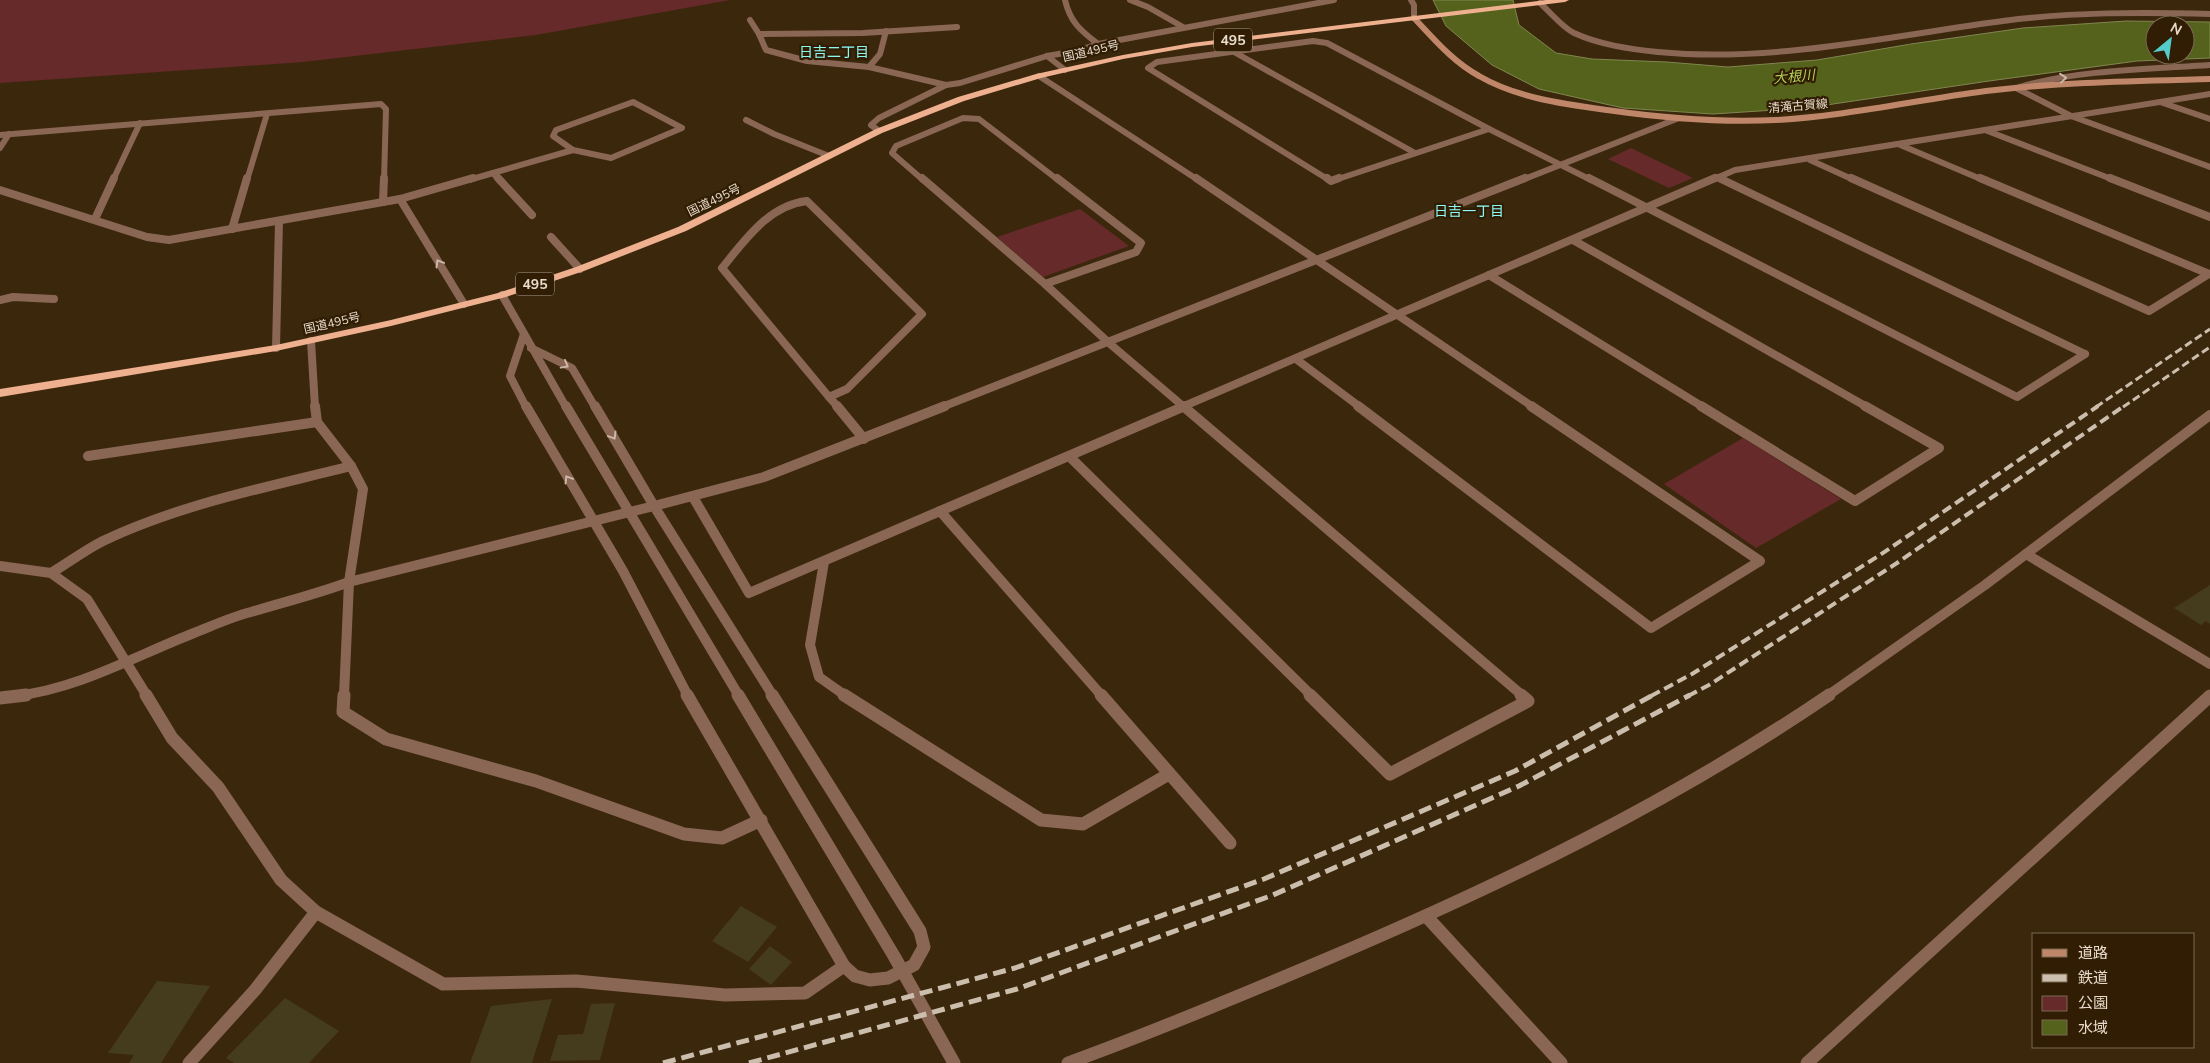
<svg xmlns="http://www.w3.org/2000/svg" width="2210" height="1063" viewBox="0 0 2210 1063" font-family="'Nunito Sans','Noto Sans JP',sans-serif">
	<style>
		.green { fill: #652a29 }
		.water { fill: #54621b; stroke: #808650; fill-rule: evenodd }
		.building { fill: #443c1c }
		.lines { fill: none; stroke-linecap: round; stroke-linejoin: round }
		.minor-far3 { stroke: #8a6654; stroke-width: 6 }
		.minor-far2 { stroke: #8a6654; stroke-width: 8 }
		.minor-far1 { stroke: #8a6654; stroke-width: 10 }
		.minor { stroke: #8a6654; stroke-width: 13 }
		.tertiary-far3 { stroke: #8a6654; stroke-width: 6 }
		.tertiary-far2 { stroke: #8a6654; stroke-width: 8 }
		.tertiary-far1 { stroke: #8a6654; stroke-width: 10 }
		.tertiary { stroke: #8a6654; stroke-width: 13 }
		.secondary { stroke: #bf8669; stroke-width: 6 }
		.trunk { fill: #efb090; fill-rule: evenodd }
		.rail-far2 { stroke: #ccbead; stroke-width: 3; stroke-dasharray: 8 4; stroke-linecap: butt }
		.rail-far1 { stroke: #ccbead; stroke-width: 4; stroke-dasharray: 10 5; stroke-linecap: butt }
		.rail { stroke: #ccbead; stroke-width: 5; stroke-dasharray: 13 6; stroke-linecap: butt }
		.oneway { stroke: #ccb8a8 }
		.labels { text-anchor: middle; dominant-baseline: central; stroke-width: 4.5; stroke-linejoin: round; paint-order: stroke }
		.far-street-label { font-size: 12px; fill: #e8dbcc; stroke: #301d03 }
		.shield { fill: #301d03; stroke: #b1a290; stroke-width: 1 }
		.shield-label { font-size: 14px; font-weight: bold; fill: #e8dbcc }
		.far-neighbourhood-label { font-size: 14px; fill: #8df9f5; stroke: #301d03 }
		.far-water-label { font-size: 14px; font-style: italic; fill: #b4cf56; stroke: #301d03 }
	</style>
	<rect width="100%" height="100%" fill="#3b270c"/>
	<!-- green -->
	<g class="green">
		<path d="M 0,0 L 730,0 L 536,35 L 303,62 L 0,83 Z"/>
		<path d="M 1631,148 L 1693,178 L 1669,188 L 1608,159 Z"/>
		<path d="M 1080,209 L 1129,246 L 1043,277 L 997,237 Z"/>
		<path d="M 1743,438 L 1841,499 L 1756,548 L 1664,484 Z"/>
	</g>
	<!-- water -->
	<path class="water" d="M 1433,0 L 1513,0 L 1519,25 L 1556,53 L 1592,59 L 1667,62 L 1728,67 L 1817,60 L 1911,44 L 2023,28 L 2126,21 L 2210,22 L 2210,58 L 2137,61 L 1989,81 L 1806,108 L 1713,114 L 1623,108 L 1539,89 L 1492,65 L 1446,26 ZM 2155,25 L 2185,25 L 2185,55 L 2155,55 Z"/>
	<!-- building -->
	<g class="building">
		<path d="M 2210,585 L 2210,624 L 2206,621 L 2201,625 L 2174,608 Z"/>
		<path d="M 741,906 L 777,927 L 748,962 L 712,941 Z"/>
		<path d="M 770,946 L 792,962 L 771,985 L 749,969 Z"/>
		<path d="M 157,981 L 210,986 L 161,1063 L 129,1063 L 134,1055 L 108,1053 Z"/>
		<path d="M 285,998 L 339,1031 L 309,1063 L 234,1063 L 226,1058 Z"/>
		<path d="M 552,999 L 532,1063 L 470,1063 L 491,1006 Z"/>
		<path d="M 615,1003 L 600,1060 L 550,1061 L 558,1035 L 583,1034 L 591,1004 Z"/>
	</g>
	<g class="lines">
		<!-- minor-far3 -->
		<g class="minor-far3">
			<path d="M 1065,0 C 1070,22 1081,31 1098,44 L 1334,0"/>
			<path d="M 1130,0 L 1148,7 L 1183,27"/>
			<path d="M 1411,0 L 1414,5 L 1414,18"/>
			<path d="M 1540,3 C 1550,12 1562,27 1574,33 C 1600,45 1630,49 1658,52 C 1774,63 1889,36 2003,21 C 2072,12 2141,12 2210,14"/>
			<path d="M 750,20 L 759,34 L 863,33 L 957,27"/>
			<path d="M 759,34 L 766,50 L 807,61 L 869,67 L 880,54 L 886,31"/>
			<path d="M 1234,52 L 1415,153"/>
			<path d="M 1047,56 L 1065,70"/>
			<path d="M 869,67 L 946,85"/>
			<path d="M 1039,76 L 1198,180"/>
			<path d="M 2019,87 C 2076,70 2150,69 2210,65"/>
			<path d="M 2016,88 L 2071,116 L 2210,167"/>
			<path d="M 633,102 L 682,128 L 611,158 L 573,150 L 553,136 L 556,130 Z"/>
			<path d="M 2160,102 L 2210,119"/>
			<path d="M 746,120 L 774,134 L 829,156"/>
			<path d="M 1489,129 L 1591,180"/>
			<path d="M 1985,130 L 2114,180"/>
			<path d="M 879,131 L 871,125 L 879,118 L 946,85 L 960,83 L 1047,56 L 1076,51 L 1098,44"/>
			<path d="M 0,135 L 381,104 L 386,109 L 384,180"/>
			<path d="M 1898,144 L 1983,180"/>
			<path d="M 0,148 L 9,134"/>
			<path d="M 1810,160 L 1854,180"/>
			<path d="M 493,173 L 573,150"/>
			<path d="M 1718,178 L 1722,180"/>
			<path d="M 113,180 L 140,123"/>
			<path d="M 247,180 L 267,114"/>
			<path d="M 469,180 L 493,173 L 499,180"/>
			<path d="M 923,180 L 892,153 L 896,146 L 963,118 L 979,119 L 1058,180"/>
			<path d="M 1329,180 L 1148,68 L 1157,62 L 1313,41 L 1327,43 L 1489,129 L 1335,180"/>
			<path d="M 1712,180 L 1735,170 L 2210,94"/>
		</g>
		<!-- minor-far2 -->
		<g class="minor-far2">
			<path d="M 498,178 L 532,215"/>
			<path d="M 922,178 L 1045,284"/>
			<path d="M 1196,178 L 1533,407"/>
			<path d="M 1327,178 L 1331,181 L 1339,178"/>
			<path d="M 1589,178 L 2017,397 L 2085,354"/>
			<path d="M 1719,178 L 2085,354"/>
			<path d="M 1851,178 L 2149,311 L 2209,274"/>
			<path d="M 1980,178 L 2209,274"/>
			<path d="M 2110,178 L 2210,217"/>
			<path d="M 0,190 L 147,237 L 169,240 L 400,199 L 473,178"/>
			<path d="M 400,199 L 464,304"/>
			<path d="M 807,201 L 922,314 L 847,389 L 829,397 L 722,268 C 745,240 769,205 807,201 Z"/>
			<path d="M 383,202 L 384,178"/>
			<path d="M 95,219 L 114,178"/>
			<path d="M 232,229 L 247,178"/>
			<path d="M 551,237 L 580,269"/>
			<path d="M 1573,240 L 1867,407"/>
			<path d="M 1489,275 L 1703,407"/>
			<path d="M 1045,284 L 1109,343 L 1184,407"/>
			<path d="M 1045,284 L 1136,252 L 1141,243 L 1057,178"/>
			<path d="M 0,300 L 13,297 L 54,299"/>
			<path d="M 524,334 L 510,376 L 526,407"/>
			<path d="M 311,341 L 315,407"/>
			<path d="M 276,348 L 279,221"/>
			<path d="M 531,348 L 572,368 L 595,407"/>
			<path d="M 1296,359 L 1360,407"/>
			<path d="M 829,397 L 838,407"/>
			<path d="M 1182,407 L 1715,178"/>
		</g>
		<!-- minor-far1 -->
		<g class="minor-far1">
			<path d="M 315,406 L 317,422 L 351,466 L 363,489 L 349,582 L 344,696"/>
			<path d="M 526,406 L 623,571 L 688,696"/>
			<path d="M 595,406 L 654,506 L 773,696"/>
			<path d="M 837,406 L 864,439"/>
			<path d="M 1183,406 L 1523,696"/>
			<path d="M 1358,406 L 1651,628 L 1760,561 L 1531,406"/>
			<path d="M 1701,406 L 1855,501 L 1939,448 L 1865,406"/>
			<path d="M 88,456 L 317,422"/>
			<path d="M 1069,456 L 1312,696"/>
			<path d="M 693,497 L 749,593 L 1185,406"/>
			<path d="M 940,511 L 1102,696"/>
			<path d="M 2026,554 L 2210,664"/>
			<path d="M 824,562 L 810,645 L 819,677 L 846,696"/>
			<path d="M 0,566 L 51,573 L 87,599 L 147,696"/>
			<path d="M 51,573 C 68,563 85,550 103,541 C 181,504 268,487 351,466"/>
			<path d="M 15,696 C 78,689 135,656 194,633 C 212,626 231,617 251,612 C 284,602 317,594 349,582 L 654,506"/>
			<path d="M 1827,696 L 1985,585 L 2210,415"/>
		</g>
		<!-- minor -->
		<g class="minor">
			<path d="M 146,695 L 172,738 L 218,787 L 281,880 L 316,912 L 443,984 L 576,981 L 725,995 L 805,993 L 844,966"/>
			<path d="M 344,695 L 343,712 L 386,739 L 536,781 L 684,834 L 722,838 L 761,820"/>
			<path d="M 687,695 L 844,966 L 855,976 L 870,980 L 888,978 L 914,965 L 924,947 L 920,931 L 772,695"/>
			<path d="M 844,695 L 1041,820 L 1083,824 L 1169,774"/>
			<path d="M 1101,695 L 1230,843"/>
			<path d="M 1310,695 L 1390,774 L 1528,701 L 1521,695"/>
			<path d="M 0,698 L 26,695"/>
			<path d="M 1427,917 L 1561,1063"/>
			<path d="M 189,1063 L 255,990 L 316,912"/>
			<path d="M 1068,1063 C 1156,1031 1242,995 1329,958 C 1503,884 1672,802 1829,695"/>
			<path d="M 1807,1063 L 2210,696"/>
		</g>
		<!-- tertiary-far3 -->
		<path class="tertiary-far3" d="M 1522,180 L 1679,118"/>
		<!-- tertiary-far2 -->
		<g class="tertiary-far2">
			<path d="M 502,295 L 566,407"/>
			<path d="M 942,407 L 1525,178"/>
		</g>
		<!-- tertiary-far1 -->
		<g class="tertiary-far1">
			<path d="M 566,406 L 739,696"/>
			<path d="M 654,506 L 764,477 L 945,406"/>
		</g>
		<!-- tertiary -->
		<path class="tertiary" d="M 738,695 L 894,956 L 954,1063"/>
		<!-- secondary -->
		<path class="secondary" d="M 1414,18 C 1434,39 1453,62 1479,76 C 1517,98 1563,104 1607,110 C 1663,118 1719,123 1776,120 C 1847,116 1916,100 1986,91 C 2060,82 2135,81 2210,79"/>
		<!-- trunk -->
		<path class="trunk" d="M 1546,0 L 1569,0 L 1565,2 L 1192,47 L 1123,59 L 1041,78 L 964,101 L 882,133 L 686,231 L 584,271 L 506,297 L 391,326 L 276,351 L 0,397 L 0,389 L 276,345 L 391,320 L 498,293 L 576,267 L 678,227 L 876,129 L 958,97 L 1036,74 L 1123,55 L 1192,43 Z"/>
		<!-- rail-far2 -->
		<g class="rail-far2">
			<path d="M 2096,407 L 2210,329"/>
			<path d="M 2123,407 L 2210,347"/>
		</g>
		<!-- rail-far1 -->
		<g class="rail-far1">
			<path d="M 1651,696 L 1692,674 L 1880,555 L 2098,406"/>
			<path d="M 1688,696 L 1709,685 L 1897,563 L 2124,406"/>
		</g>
		<!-- rail -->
		<g class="rail">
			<path d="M 663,1063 L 1015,968 L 1264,879 L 1515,771 L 1653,695"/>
			<path d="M 749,1063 L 1017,989 L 1273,895 L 1519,786 L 1690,695"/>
		</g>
	</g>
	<!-- one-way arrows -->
	<defs><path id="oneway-chevron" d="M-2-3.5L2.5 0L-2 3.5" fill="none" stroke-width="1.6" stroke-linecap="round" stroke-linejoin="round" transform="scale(1.25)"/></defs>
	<g class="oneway">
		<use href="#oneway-chevron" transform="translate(2063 78) rotate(-6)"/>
		<use href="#oneway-chevron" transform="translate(439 263) rotate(-121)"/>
		<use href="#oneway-chevron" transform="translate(565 365) rotate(29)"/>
		<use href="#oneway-chevron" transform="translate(613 436) rotate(59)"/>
		<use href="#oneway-chevron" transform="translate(568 479) rotate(-121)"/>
	</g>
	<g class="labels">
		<!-- far-street labels -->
		<g class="far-street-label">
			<text transform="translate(1091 51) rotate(-13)">国道495号</text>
			<text transform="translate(1798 106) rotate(-5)">清滝古賀線</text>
			<text transform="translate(714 200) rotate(-26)">国道495号</text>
			<text transform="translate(332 323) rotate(-13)">国道495号</text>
		</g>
		<!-- shield labels -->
		<g class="shield">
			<rect x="1214" y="28.5" width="38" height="23" rx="4"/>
			<rect x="516" y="272.5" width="38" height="23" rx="4"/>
		</g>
		<g class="shield-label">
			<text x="1233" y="40">495</text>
			<text x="535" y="284">495</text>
		</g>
		<!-- far-neighbourhood labels -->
		<g class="far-neighbourhood-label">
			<text x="834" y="52">日吉二丁目</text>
			<text x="1469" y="211">日吉一丁目</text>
		</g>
		<!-- far-water labels -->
		<g class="far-water-label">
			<text transform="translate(1794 77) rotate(-5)">大根川</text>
		</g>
	</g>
	<!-- legend -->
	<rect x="2032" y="933" width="162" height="115" fill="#301d03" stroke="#7a6953"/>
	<rect x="2042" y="949" width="25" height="8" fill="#bf8669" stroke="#7a6953"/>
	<text x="2078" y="958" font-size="15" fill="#e8dbcc">道路</text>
	<rect x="2042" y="974" width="25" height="8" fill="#ccbead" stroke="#7a6953"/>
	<text x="2078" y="983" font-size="15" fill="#e8dbcc">鉄道</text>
	<rect x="2042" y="996" width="25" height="15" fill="#652a29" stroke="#7a6953"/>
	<text x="2078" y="1008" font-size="15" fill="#e8dbcc">公園</text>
	<rect x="2042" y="1020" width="25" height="15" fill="#54621b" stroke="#7a6953"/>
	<text x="2078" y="1033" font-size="15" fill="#e8dbcc">水域</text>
	<!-- north arrow -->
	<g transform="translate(2170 40) rotate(29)"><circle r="24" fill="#301d03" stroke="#7a6953"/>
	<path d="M0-4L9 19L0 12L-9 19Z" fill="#53cdca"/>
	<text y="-8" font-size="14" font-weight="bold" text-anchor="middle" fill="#e8dbcc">N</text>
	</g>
</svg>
